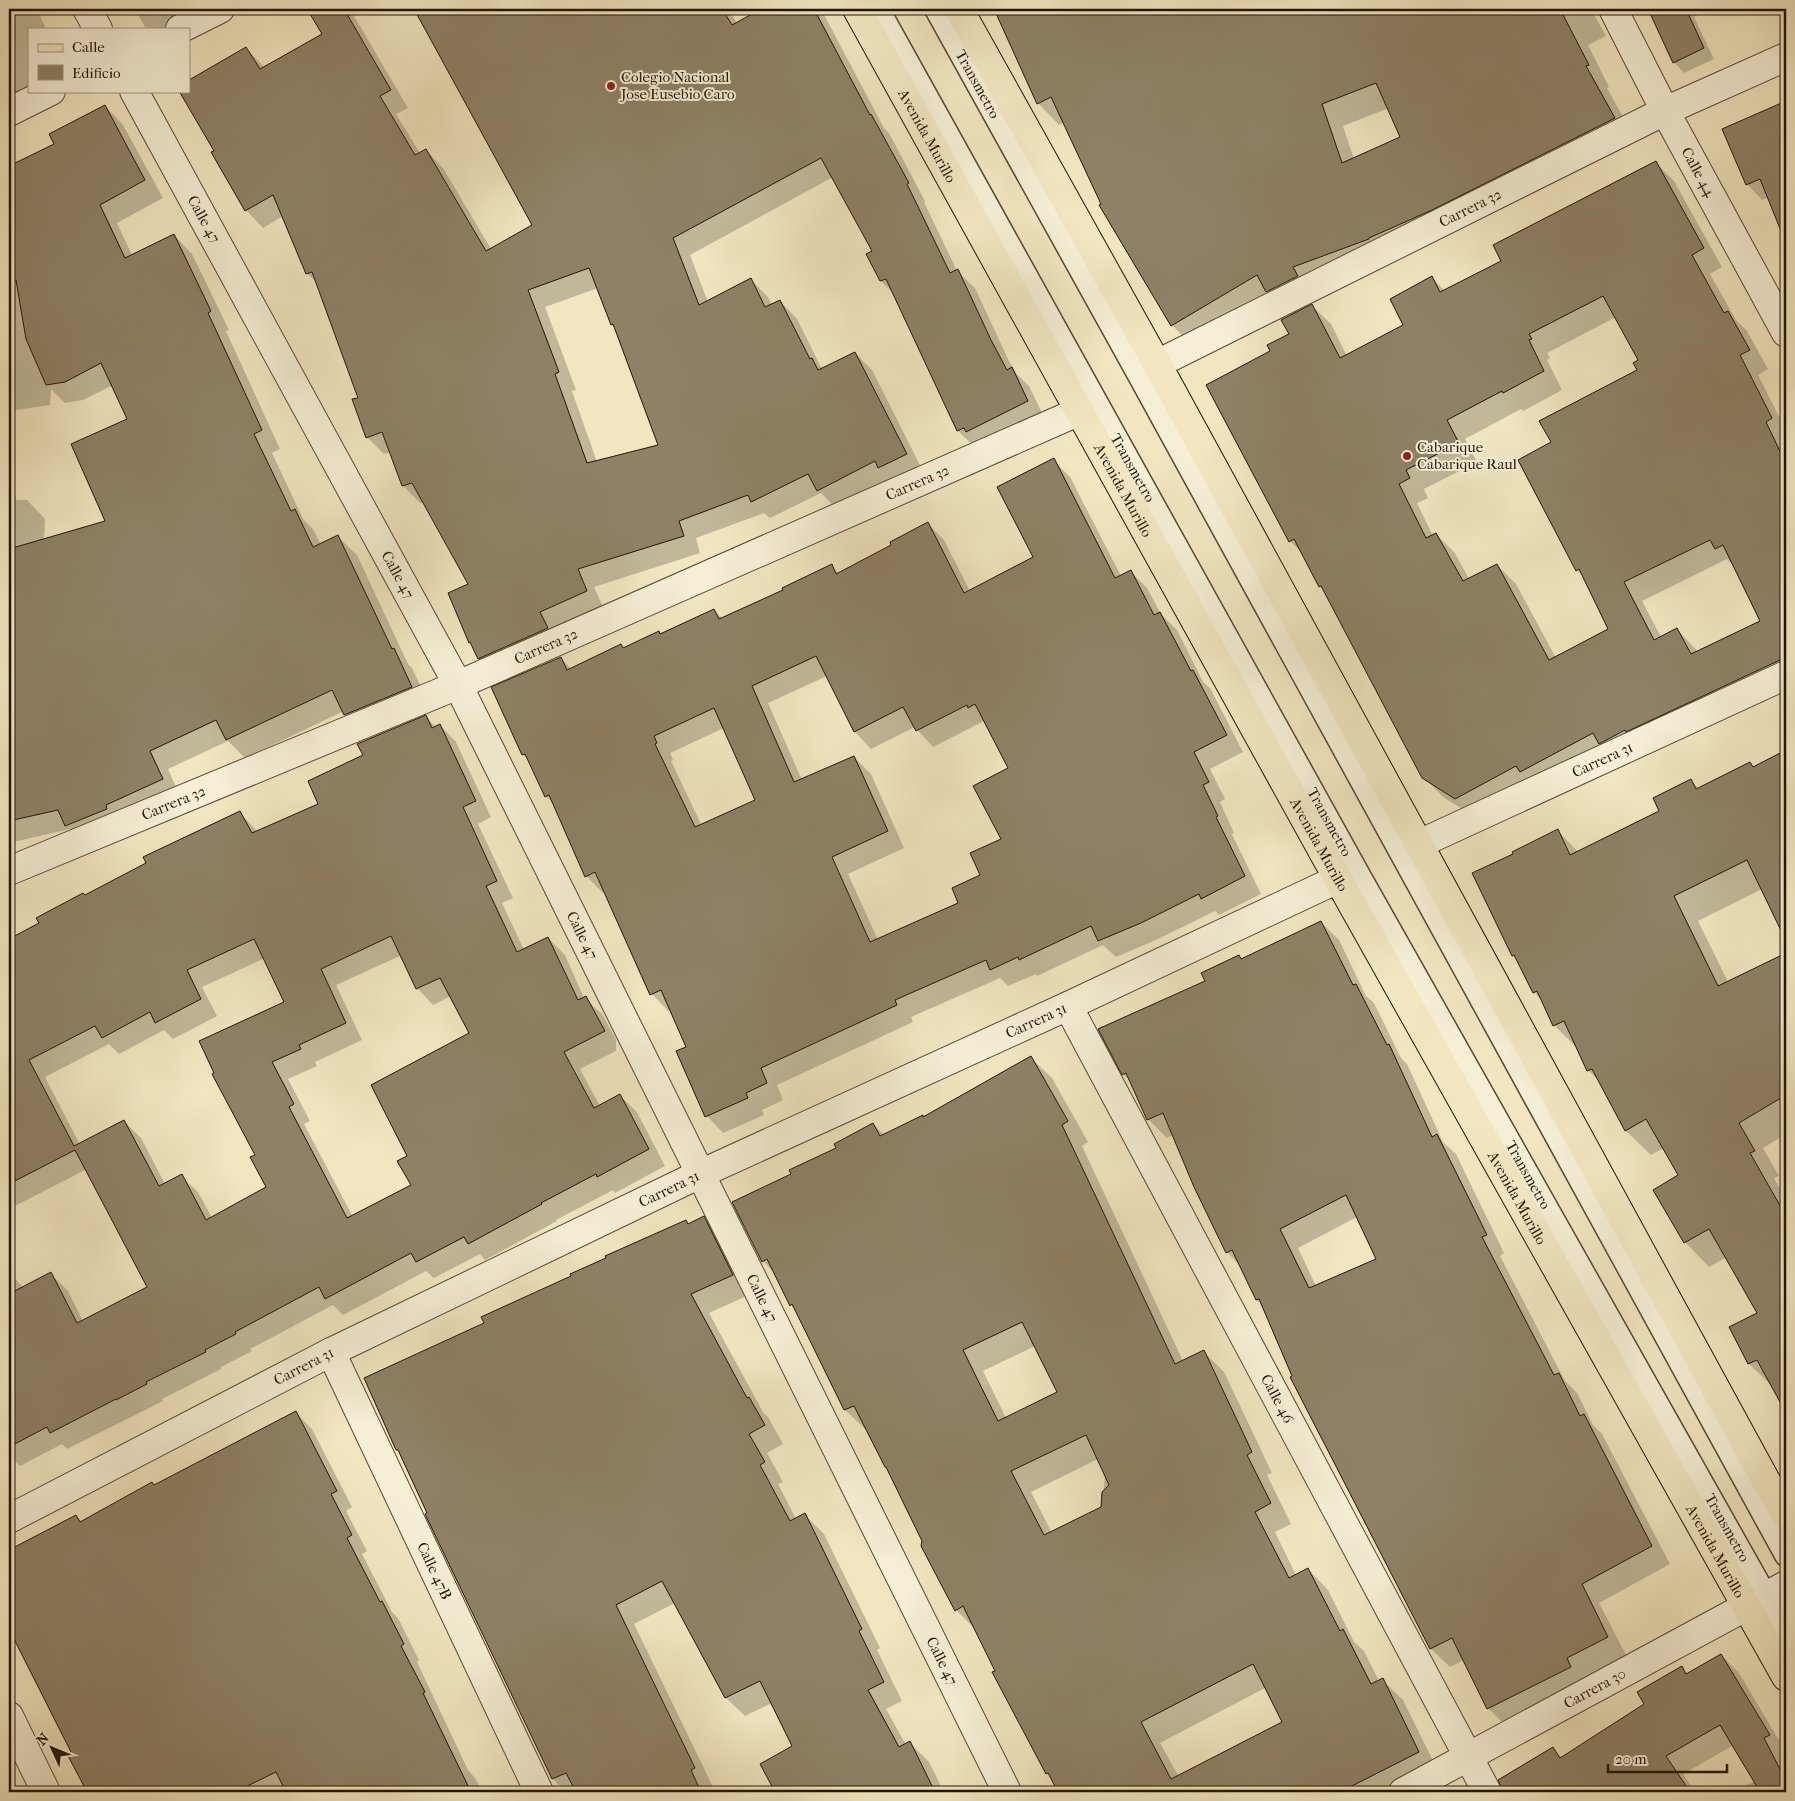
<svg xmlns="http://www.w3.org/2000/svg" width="1795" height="1801" viewBox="0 0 1795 1801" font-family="'IM FELL French Canon',serif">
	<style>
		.shadow { fill: #0003; fill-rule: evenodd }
		.building { fill: #8e8166; stroke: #221405; fill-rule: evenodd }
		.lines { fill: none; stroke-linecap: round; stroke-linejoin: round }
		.service-casing { stroke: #564834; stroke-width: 25 }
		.minor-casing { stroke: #564834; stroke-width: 30 }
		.tertiary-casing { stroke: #564834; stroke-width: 30 }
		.primary-casing { stroke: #221405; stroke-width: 30 }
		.service { stroke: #f6efd6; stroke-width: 22 }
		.minor { stroke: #f6efd6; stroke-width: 28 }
		.tertiary { stroke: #f6efd6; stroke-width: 28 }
		.primary { stroke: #f1e6c0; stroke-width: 28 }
		.poi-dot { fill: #8f2418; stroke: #f6efd6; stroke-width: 2 }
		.labels { text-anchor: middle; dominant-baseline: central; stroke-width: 4; stroke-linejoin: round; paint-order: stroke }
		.poi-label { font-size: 15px; fill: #221405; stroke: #f6efd6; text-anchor: start }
		.street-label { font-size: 15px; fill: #221405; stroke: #f6efd6 }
	</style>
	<rect width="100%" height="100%" fill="#f1e6c0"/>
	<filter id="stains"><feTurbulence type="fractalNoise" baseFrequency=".004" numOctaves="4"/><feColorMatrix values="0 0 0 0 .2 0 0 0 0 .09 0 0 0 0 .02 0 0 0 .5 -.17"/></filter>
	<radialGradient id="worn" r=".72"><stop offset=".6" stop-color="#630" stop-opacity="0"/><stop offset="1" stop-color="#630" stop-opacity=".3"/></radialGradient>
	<!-- shadow -->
	<g class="shadow">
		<path d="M 9,9 L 37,9 L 46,29 L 29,29 L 29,87 L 9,97 Z"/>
		<path d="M 135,9 L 232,9 L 189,29 L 146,29 Z"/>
		<path d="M 321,9 L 346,9 L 354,16 L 408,108 L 396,114 L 420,153 L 426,150 L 443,168 L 491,249 L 534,225 L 415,9 L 729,9 L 737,24 L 763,9 L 821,9 L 884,128 L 889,133 L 925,201 L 924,202 L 957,271 L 975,288 L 1008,359 L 1016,373 L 1029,386 L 1045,419 L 976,448 L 958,431 L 895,295 L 881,281 L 868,254 L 874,252 L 833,177 L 690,255 L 708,302 L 751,280 L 768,297 L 772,305 L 780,301 L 797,319 L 822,369 L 855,353 L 872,370 L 923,471 L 897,485 L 891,479 L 835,507 L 821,493 L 770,518 L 764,513 L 696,538 L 700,553 L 594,587 L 604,609 L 497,676 L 479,658 L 470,642 L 470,585 L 424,502 L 420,503 L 403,486 L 391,452 L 384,454 L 367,437 L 359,398 L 319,285 L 307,273 L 283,216 L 263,228 L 246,210 L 215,151 L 189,91 L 189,82 L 246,48 L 265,68 L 323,34 L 312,14 ZM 598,288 L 612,325 L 616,328 L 660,446 L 597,462 L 572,391 L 576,390 L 545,307 Z"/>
		<path d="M 995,9 L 1591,9 L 1606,36 L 1588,45 L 1609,87 L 1607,88 L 1636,140 L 1193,347 L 1172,325 L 1103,205 L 1064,122 L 1059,125 L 1038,103 ZM 1389,108 L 1402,138 L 1354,159 L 1343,126 Z"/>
		<path d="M 1649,9 L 1712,9 L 1694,17 L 1714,59 L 1684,73 L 1674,62 Z"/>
		<path d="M 1786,97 L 1786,233 L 1781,227 L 1769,197 L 1762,200 L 1747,184 L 1785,103 L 1783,99 Z"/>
		<path d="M 105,106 L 123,125 L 163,198 L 117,223 L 132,255 L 174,235 L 192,254 L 229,330 L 226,331 L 280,449 L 272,453 L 303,519 L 313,529 L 321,545 L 338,537 L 357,555 L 408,664 L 412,668 L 430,706 L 364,733 L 344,711 L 245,758 L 228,741 L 168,769 L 181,798 L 84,844 L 70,829 L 9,843 L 9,490 L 16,497 L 16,500 L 27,500 L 45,519 L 44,540 L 107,522 L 129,420 L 113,385 L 83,400 L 65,403 L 51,389 L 50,405 L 9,411 L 9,167 L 56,145 Z"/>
		<path d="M 1655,162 L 1674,181 L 1722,267 L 1710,274 L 1736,320 L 1747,331 L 1768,369 L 1758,375 L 1786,430 L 1786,439 L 1784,441 L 1786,446 L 1786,685 L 1475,817 L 1443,797 L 1424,777 L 1325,591 L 1320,586 L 1303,554 L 1290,541 L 1271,352 L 1291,334 L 1312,306 L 1331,324 L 1347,356 L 1405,326 L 1432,278 L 1445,291 L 1503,262 ZM 1616,317 L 1640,361 L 1639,370 L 1553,442 L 1520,461 L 1577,570 L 1584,577 L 1610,629 L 1556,658 L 1516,584 L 1497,565 L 1469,579 L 1455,553 L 1436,534 L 1433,536 L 1417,503 L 1428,498 L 1424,489 L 1477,462 L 1465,439 L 1521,409 L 1523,411 L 1562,390 L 1547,360 L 1550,358 L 1547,353 ZM 1727,559 L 1736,568 L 1762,621 L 1698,652 L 1677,629 L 1661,637 L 1642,601 Z"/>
		<path d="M 9,412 L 11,438 L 9,439 Z"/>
		<path d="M 1053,460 L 1070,477 L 1121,576 L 1130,571 L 1147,588 L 1161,614 L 1177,630 L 1203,682 L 1210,688 L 1243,752 L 1210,769 L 1225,799 L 1220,802 L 1234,833 L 1232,834 L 1261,894 L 1219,915 L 1215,911 L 1158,939 L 1116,957 L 1103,945 L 1037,976 L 1036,974 L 1008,986 L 1000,978 L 911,1017 L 913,1022 L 777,1085 L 783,1100 L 762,1110 L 764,1115 L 723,1133 L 707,1116 L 678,1052 L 687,1048 L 671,1010 L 668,1011 L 652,994 L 606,892 L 603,893 L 586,876 L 554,804 L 546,796 L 529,761 L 523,754 L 561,658 L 571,669 L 621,645 L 625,649 L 661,635 L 714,610 L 723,619 L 784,590 L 831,565 L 839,574 L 893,546 L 928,524 L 944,540 L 970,591 L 1034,558 ZM 827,676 L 855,732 L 871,749 L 915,727 L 933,747 L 984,721 L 1010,768 L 1002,840 L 982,876 L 960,904 L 878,940 L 848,874 L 904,848 L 871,774 L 854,757 L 802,780 L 768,703 ZM 724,728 L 757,801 L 702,826 L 671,761 L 673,760 L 670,753 Z"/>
		<path d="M 425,717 L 436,727 L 440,725 L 456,742 L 491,817 L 478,824 L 513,898 L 502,903 L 524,950 L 548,938 L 565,955 L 584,998 L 602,1014 L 616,1039 L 616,1051 L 580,1069 L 600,1106 L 620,1096 L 637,1112 L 665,1166 L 615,1193 L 613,1190 L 556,1220 L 557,1221 L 485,1260 L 480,1254 L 434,1278 L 426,1271 L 343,1315 L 333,1305 L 250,1349 L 252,1351 L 221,1367 L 221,1369 L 162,1399 L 163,1401 L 67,1449 L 62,1444 L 20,1466 L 14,1460 L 9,1463 L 9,1273 L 24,1288 L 51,1274 L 68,1291 L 83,1321 L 149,1287 L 87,1169 L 9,1209 L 9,940 L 40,923 L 85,896 L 240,813 L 258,832 L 319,804 L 365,756 ZM 402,955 L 417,988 L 433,1005 L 451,996 L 471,1034 L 409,1156 L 412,1186 L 353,1217 L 304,1124 L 310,1121 L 288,1079 L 317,1066 L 315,1062 L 362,1040 L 336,985 ZM 265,958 L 285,1002 L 215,1074 L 256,1155 L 267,1188 L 212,1218 L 198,1192 L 181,1176 L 165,1184 L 141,1138 L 124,1121 L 80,1145 L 45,1077 L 109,1044 L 119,1054 L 164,1030 L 173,1039 L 217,1016 L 202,987 Z"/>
		<path d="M 1786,752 L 1786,938 L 1762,889 L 1698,921 L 1728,982 L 1786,954 L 1786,1134 L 1763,1148 L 1779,1176 L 1774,1178 L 1786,1200 L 1786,1410 L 1774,1388 L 1749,1364 L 1731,1327 L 1759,1314 L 1727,1257 L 1709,1267 L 1685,1242 L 1680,1176 L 1664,1148 L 1651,1155 L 1626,1131 L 1601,1083 L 1588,1070 L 1578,1049 L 1554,1025 L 1544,1003 L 1534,992 L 1517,959 L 1513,955 L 1515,855 L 1558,831 L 1578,852 L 1661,811 L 1691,780 L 1699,789 L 1750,763 L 1754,767 Z"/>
		<path d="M 1321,922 L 1339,940 L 1366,996 L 1374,1003 L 1401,1058 L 1407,1064 L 1443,1142 L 1456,1154 L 1504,1253 L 1500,1256 L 1565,1381 L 1577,1393 L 1593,1425 L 1602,1434 L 1670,1564 L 1599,1603 L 1626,1655 L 1584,1677 L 1589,1686 L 1507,1727 L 1488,1708 L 1464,1660 L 1450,1667 L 1431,1649 L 1302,1400 L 1264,1306 L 1257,1300 L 1241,1267 L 1227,1252 L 1173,1135 L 1167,1138 L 1148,1119 L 1131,1082 L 1123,1074 L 1207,981 L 1239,956 L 1243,960 ZM 1357,1217 L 1378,1260 L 1316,1286 L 1298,1248 Z"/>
		<path d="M 1031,1058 L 1052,1078 L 1088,1142 L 1082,1146 L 1183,1361 L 1203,1351 L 1224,1372 L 1272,1473 L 1267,1475 L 1291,1524 L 1275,1532 L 1296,1575 L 1308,1569 L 1328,1590 L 1354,1642 L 1364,1651 L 1379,1681 L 1382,1680 L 1403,1700 L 1439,1773 L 1400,1792 L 1060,1792 L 1052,1778 L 1047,1773 L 976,1630 L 956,1610 L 867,1429 L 866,1430 L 845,1410 L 796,1310 L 791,1305 L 776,1275 L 763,1261 L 793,1175 L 838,1148 L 873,1124 L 884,1135 L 922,1116 L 924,1118 ZM 1035,1346 L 1059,1393 L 1006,1418 L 983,1371 ZM 1098,1459 L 1105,1473 L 1102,1508 L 1052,1533 L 1031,1492 ZM 1265,1688 L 1284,1723 L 1179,1777 L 1160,1743 Z"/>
		<path d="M 704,1217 L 722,1236 L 751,1294 L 709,1313 L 763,1412 L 768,1417 L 783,1444 L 767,1453 L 783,1482 L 778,1484 L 796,1519 L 805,1515 L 824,1534 L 880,1648 L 877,1650 L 902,1701 L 886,1709 L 906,1745 L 910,1743 L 929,1762 L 944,1792 L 776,1792 L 761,1765 L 794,1747 L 772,1703 L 745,1716 L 726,1698 L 675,1603 L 634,1624 L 713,1787 L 709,1790 L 710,1792 L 566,1792 L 553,1779 L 427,1515 L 429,1514 L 401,1453 L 397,1450 L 486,1324 L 572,1277 L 686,1221 L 689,1224 Z"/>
		<path d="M 296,1413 L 312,1429 L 352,1507 L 346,1511 L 367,1551 L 362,1554 L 392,1612 L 398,1618 L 419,1660 L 417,1662 L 468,1770 L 475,1778 L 483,1792 L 89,1792 L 69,1754 L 73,1753 L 9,1628 L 9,1552 L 76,1516 L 82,1522 Z"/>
		<path d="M 1721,1655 L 1739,1673 L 1786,1752 L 1786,1754 L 1781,1757 L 1786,1766 L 1786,1792 L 1732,1792 L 1755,1781 L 1734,1745 L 1683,1774 L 1695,1792 L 1505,1792 L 1503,1790 L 1553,1749 L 1562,1758 L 1646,1704 L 1681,1668 L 1688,1674 Z"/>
		<path d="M 966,1786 L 972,1792 L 953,1792 Z"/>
	</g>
	<!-- building -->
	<g class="building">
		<path d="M 307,9 L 344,9 L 391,90 L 380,96 L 415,155 L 426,149 L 486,251 L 532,225 L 414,9 L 722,9 L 732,25 L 761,9 L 814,9 L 870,115 L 871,114 L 909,183 L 907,184 L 950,273 L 958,269 L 991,340 L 1007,370 L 1012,367 L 1028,401 L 966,432 L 964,428 L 957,431 L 886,279 L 880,281 L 866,254 L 872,251 L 821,158 L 673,238 L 699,305 L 751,278 L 765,307 L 780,300 L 810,359 L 812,358 L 818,370 L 855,352 L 907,454 L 878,468 L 875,461 L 817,491 L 808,474 L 751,502 L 748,495 L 679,521 L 684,536 L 578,569 L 587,591 L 540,612 L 548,628 L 478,659 L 470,642 L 469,643 L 448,593 L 468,584 L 412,483 L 402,486 L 382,432 L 366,438 L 352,399 L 358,398 L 312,272 L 306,274 L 273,195 L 245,211 L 211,152 L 214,151 L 179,91 L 189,91 L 189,80 L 246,47 L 260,69 L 322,34 ZM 589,268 L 611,325 L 613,324 L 658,445 L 587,463 L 555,374 L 559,372 L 528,290 Z"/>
		<path d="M 994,9 L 1560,9 L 1589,65 L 1586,66 L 1615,118 L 1432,210 L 1369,238 L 1369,239 L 1293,267 L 1298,276 L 1266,292 L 1257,275 L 1171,326 L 1099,205 L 1101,204 L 1051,97 L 1037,104 ZM 1376,83 L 1400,137 L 1342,163 L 1322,104 Z"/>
		<path d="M 1648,9 L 1686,9 L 1704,48 L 1673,63 Z"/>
		<path d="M 1786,101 L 1786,241 L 1785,241 L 1760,179 L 1746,185 L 1722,129 Z"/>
		<path d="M 105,105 L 145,180 L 100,205 L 125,258 L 174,234 L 211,311 L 208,313 L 262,430 L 254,434 L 291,511 L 295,509 L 313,547 L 338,535 L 392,649 L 394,648 L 412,687 L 344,715 L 332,690 L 226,740 L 216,720 L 150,751 L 163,779 L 106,805 L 107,809 L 65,826 L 58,810 L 9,821 L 9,549 L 105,521 L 71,444 L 127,419 L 101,363 L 65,382 L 46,385 L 26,339 L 16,280 L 9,280 L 9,166 L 54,144 L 49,134 Z"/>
		<path d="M 1656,161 L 1704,248 L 1692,255 L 1724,313 L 1728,311 L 1750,350 L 1740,355 L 1772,418 L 1766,422 L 1786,464 L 1786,660 L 1780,660 L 1626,732 L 1625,730 L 1599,744 L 1593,733 L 1520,772 L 1516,766 L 1455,799 L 1422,778 L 1321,586 L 1319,587 L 1294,539 L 1289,542 L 1206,385 L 1270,351 L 1267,345 L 1289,334 L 1281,320 L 1312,304 L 1340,358 L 1403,325 L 1390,299 L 1432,276 L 1440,292 L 1501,261 L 1493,245 ZM 1603,296 L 1638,360 L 1633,363 L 1637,370 L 1539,421 L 1551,442 L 1518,460 L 1576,571 L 1579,569 L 1608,629 L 1549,660 L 1497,564 L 1463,581 L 1436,533 L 1426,538 L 1399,484 L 1410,478 L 1406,470 L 1459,443 L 1447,420 L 1502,391 L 1503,393 L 1544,371 L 1529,340 L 1532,339 L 1529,334 ZM 1710,540 L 1715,549 L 1723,545 L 1760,621 L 1691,654 L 1677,628 L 1654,640 L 1624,582 Z"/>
		<path d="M 1054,458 L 1115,578 L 1131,570 L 1154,615 L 1160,612 L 1191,671 L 1193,670 L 1227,735 L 1194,752 L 1209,782 L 1203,785 L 1218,816 L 1216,817 L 1245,876 L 1201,899 L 1199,894 L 1141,923 L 1098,941 L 1091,926 L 1019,960 L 1018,957 L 990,970 L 986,960 L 895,1000 L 897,1005 L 761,1068 L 767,1083 L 746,1093 L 748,1098 L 705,1117 L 676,1051 L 686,1047 L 661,990 L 650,995 L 595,872 L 585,877 L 549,795 L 545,797 L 525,754 L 522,755 L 491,687 L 561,657 L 567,670 L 621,644 L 623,648 L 659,631 L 660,634 L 714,609 L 719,619 L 783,590 L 782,588 L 832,564 L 836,574 L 891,545 L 890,542 L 928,522 L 964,593 L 1033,557 L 997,487 ZM 816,656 L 854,732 L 903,707 L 916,731 L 967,705 L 968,708 L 975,704 L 1008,768 L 973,786 L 1001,839 L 970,853 L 980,875 L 952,888 L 958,903 L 870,942 L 832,857 L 888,831 L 854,756 L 794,782 L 752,686 ZM 714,708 L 755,800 L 695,827 L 655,744 L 657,743 L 654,736 Z"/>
		<path d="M 426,715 L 432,728 L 440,724 L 476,801 L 463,807 L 497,881 L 486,886 L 517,952 L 548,937 L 578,1000 L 586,996 L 605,1031 L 564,1052 L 594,1108 L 620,1094 L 649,1149 L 597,1177 L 596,1174 L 541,1203 L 542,1204 L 468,1244 L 464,1237 L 416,1262 L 411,1253 L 325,1299 L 319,1287 L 235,1332 L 236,1334 L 205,1350 L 206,1352 L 146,1382 L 147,1384 L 116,1400 L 116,1399 L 50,1433 L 47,1427 L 9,1447 L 9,1294 L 51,1272 L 77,1323 L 147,1287 L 75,1150 L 9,1184 L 9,939 L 39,923 L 36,918 L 83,893 L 85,895 L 146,863 L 143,857 L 240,811 L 252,833 L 318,804 L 308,781 L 363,755 L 357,744 ZM 391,936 L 416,989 L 440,978 L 469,1033 L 371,1085 L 407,1156 L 397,1161 L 411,1185 L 347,1218 L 289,1107 L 294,1104 L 272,1062 L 301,1049 L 299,1045 L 346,1023 L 321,969 ZM 254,939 L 284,1002 L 199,1041 L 214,1073 L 212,1074 L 255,1155 L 250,1157 L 266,1187 L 206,1220 L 182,1174 L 159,1186 L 124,1120 L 74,1146 L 29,1060 L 95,1026 L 102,1038 L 150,1012 L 155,1023 L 201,999 L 187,970 Z"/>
		<path d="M 1786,750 L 1786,941 L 1747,860 L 1674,896 L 1718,986 L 1786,953 L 1786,1095 L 1739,1123 L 1755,1151 L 1750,1153 L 1786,1216 L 1786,1413 L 1757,1360 L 1748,1364 L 1729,1327 L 1757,1313 L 1709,1229 L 1684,1243 L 1653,1190 L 1678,1175 L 1646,1119 L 1625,1131 L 1592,1069 L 1587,1071 L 1564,1021 L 1553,1026 L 1537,991 L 1533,993 L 1514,955 L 1512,956 L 1472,873 L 1513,854 L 1512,852 L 1558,829 L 1570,855 L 1659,811 L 1653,798 L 1691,779 L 1696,789 L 1750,762 L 1753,767 Z"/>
		<path d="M 1321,921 L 1353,985 L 1356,984 L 1387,1045 L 1389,1044 L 1432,1137 L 1437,1134 L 1487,1235 L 1482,1237 L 1554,1375 L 1559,1373 L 1580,1416 L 1584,1414 L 1652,1546 L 1582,1584 L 1608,1637 L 1567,1658 L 1571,1667 L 1487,1709 L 1452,1638 L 1430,1649 L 1290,1377 L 1292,1376 L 1259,1299 L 1256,1300 L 1232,1250 L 1226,1253 L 1194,1187 L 1163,1113 L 1147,1120 L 1126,1073 L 1122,1075 L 1098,1029 L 1205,981 L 1201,973 L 1239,955 L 1241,959 ZM 1346,1195 L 1376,1259 L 1309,1288 L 1280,1229 Z"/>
		<path d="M 1031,1056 L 1068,1121 L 1062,1125 L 1175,1364 L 1204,1350 L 1252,1452 L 1247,1455 L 1271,1503 L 1255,1512 L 1289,1578 L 1308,1568 L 1340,1631 L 1343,1629 L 1371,1684 L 1383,1678 L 1419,1752 L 1340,1792 L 1058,1792 L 1048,1773 L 1046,1774 L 992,1672 L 995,1671 L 963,1606 L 955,1611 L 921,1546 L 922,1541 L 886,1467 L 885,1467 L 854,1406 L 844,1410 L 792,1304 L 790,1306 L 767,1259 L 762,1262 L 732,1202 L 791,1174 L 789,1170 L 836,1148 L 834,1144 L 873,1123 L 880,1136 L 923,1115 L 923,1117 ZM 1022,1322 L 1057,1392 L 998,1421 L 963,1350 ZM 1086,1435 L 1109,1485 L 1102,1492 L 1101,1507 L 1044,1535 L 1011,1471 ZM 1253,1664 L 1282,1722 L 1171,1779 L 1141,1722 Z"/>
		<path d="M 704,1216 L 733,1275 L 691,1294 L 747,1398 L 749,1397 L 765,1425 L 749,1434 L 765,1462 L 760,1465 L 790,1521 L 805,1513 L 862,1629 L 859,1631 L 884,1682 L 868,1690 L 899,1747 L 910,1741 L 935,1792 L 775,1792 L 760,1764 L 792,1746 L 760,1681 L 725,1698 L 662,1581 L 616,1605 L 695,1768 L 691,1770 L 701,1792 L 576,1792 L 566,1773 L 552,1779 L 425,1514 L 427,1513 L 398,1450 L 396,1450 L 364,1378 L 484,1323 L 481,1317 L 571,1276 L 570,1274 L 606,1258 L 605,1256 L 686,1220 L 688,1224 Z"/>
		<path d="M 296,1411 L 337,1491 L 331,1494 L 352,1535 L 347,1538 L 380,1602 L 382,1601 L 404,1644 L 401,1646 L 425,1692 L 423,1693 L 471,1792 L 286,1792 L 276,1772 L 235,1792 L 87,1792 L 67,1754 L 71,1752 L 9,1629 L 9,1550 L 76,1515 L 80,1522 L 152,1482 L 154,1485 Z"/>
		<path d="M 1721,1654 L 1770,1735 L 1764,1738 L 1786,1781 L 1786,1792 L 1760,1792 L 1720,1725 L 1666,1756 L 1690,1792 L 1503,1792 L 1498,1780 L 1553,1747 L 1560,1758 L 1644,1704 L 1637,1692 L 1682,1666 L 1686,1674 Z"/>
	</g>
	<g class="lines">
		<!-- service casing -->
		<g class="service-casing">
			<g id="service">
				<path id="s1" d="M 878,9 L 1360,877 L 1786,1632"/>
				<path id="s2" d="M 936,9 L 1140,377 L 1786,1555"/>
			</g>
		</g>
		<!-- minor casing -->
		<g class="minor-casing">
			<g id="minor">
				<path d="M 87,9 L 98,29"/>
				<path id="s3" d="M 1613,9 L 1665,111 L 1786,333"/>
				<path id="s4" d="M 134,91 L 458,685 L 1007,1792"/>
				<path id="s5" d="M 1157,364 L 1665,111 L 1786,57"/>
				<path id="s6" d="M 1419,844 L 1786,675"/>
				<path id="s7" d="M 9,871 L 458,685 L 1080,411"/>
				<path id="s8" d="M 1068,1006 L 1487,1792"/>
				<path id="s9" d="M 331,1352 L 539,1792"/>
				<path id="s10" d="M 9,1519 L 331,1352 L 700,1174 L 1068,1006 L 1338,879"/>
				<path d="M 9,1716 L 46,1792"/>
				<path id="s11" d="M 1403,1792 L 1786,1585"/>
			</g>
		</g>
		<!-- tertiary casing -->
		<g class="tertiary-casing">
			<g id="tertiary">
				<path d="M 180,29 L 220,9"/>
				<path d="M 9,112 L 51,91"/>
			</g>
		</g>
		<!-- primary casing -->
		<g class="primary-casing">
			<g id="primary">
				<path id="s12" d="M 857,9 L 1338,879 L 1786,1677"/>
				<path d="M 959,9 L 1157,364 L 1765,1479 L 1786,1515"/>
			</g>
		</g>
		<!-- service -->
		<use href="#service" class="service"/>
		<!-- minor -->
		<use href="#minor" class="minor"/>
		<!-- tertiary -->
		<use href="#tertiary" class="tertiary"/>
		<!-- primary -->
		<use href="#primary" class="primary"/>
	</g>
	<!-- markers -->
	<g class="poi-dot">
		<circle cx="611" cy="86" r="5"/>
		<circle cx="1407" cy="456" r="5"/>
	</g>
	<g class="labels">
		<!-- poi labels -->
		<g class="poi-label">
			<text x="621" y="77">Colegio Nacional<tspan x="621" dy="17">Jose Eusebio Caro</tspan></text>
			<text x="1417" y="447">Cabarique<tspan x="1417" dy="17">Cabarique Raul</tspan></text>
		</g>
		<!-- street labels -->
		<g class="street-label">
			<text stroke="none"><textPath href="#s2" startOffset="86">Transmetro</textPath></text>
			<text stroke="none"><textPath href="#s12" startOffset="145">Avenida Murillo</textPath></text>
			<text stroke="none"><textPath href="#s3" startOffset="184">Calle 44</textPath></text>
			<text stroke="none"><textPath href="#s5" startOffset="350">Carrera 32</textPath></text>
			<text stroke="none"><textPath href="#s4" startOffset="146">Calle 47</textPath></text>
			<text stroke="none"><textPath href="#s1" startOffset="525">Transmetro</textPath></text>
			<text stroke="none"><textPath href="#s7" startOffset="988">Carrera 32</textPath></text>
			<text stroke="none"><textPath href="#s12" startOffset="550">Avenida Murillo</textPath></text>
			<text stroke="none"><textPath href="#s4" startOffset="551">Calle 47</textPath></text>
			<text stroke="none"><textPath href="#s7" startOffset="582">Carrera 32</textPath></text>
			<text stroke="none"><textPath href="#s6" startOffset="202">Carrera 31</textPath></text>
			<text stroke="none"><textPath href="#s7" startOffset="178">Carrera 32</textPath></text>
			<text stroke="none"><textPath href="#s1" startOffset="930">Transmetro</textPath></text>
			<text stroke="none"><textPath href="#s12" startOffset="955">Avenida Murillo</textPath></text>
			<text stroke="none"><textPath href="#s4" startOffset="956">Calle 47</textPath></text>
			<text stroke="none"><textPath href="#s10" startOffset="1142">Carrera 31</textPath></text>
			<text stroke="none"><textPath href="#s1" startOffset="1335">Transmetro</textPath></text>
			<text stroke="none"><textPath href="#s10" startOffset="738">Carrera 31</textPath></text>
			<text stroke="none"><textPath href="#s12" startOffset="1360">Avenida Murillo</textPath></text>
			<text stroke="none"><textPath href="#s4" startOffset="1361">Calle 47</textPath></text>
			<text stroke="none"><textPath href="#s10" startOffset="332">Carrera 31</textPath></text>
			<text stroke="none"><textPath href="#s8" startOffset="445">Calle 46</textPath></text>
			<text stroke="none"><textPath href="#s1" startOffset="1740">Transmetro</textPath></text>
			<text stroke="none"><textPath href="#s12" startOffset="1765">Avenida Murillo</textPath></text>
			<text stroke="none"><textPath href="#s9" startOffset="242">Calle 47B</textPath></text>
			<text stroke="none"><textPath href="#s4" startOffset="1766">Calle 47</textPath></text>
			<text stroke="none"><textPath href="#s11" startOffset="218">Carrera 30</textPath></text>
		</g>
	</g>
	<!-- margin -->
	<rect width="1795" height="1801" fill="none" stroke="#f1e6c0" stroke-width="30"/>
	<rect x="10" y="10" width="1775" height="1781" fill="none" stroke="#221405" stroke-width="2.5"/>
	<rect x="15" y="15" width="1765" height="1771" fill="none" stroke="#221405"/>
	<!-- legend -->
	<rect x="28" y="28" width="162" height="65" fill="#f6efd6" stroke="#a19782"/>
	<rect x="38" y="44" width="25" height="8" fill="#f1e6c0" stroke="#a19782"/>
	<text x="72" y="52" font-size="15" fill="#221405">Calle</text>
	<rect x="38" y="65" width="25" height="15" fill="#8e8166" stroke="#a19782"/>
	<text x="72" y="78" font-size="15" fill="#221405">Edificio</text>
	<!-- north arrow -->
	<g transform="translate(52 1748) rotate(314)" stroke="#f6efd6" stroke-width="4" paint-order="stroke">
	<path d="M0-4L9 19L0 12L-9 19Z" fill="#221405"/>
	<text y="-8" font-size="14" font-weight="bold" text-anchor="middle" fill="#221405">N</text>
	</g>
	<!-- scale -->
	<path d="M1608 1764v8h119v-8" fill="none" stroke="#221405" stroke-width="2.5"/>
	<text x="1615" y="1764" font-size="15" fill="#221405" stroke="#f6efd6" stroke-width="4" paint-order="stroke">20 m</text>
	<rect width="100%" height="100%" filter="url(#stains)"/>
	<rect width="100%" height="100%" fill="url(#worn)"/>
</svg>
